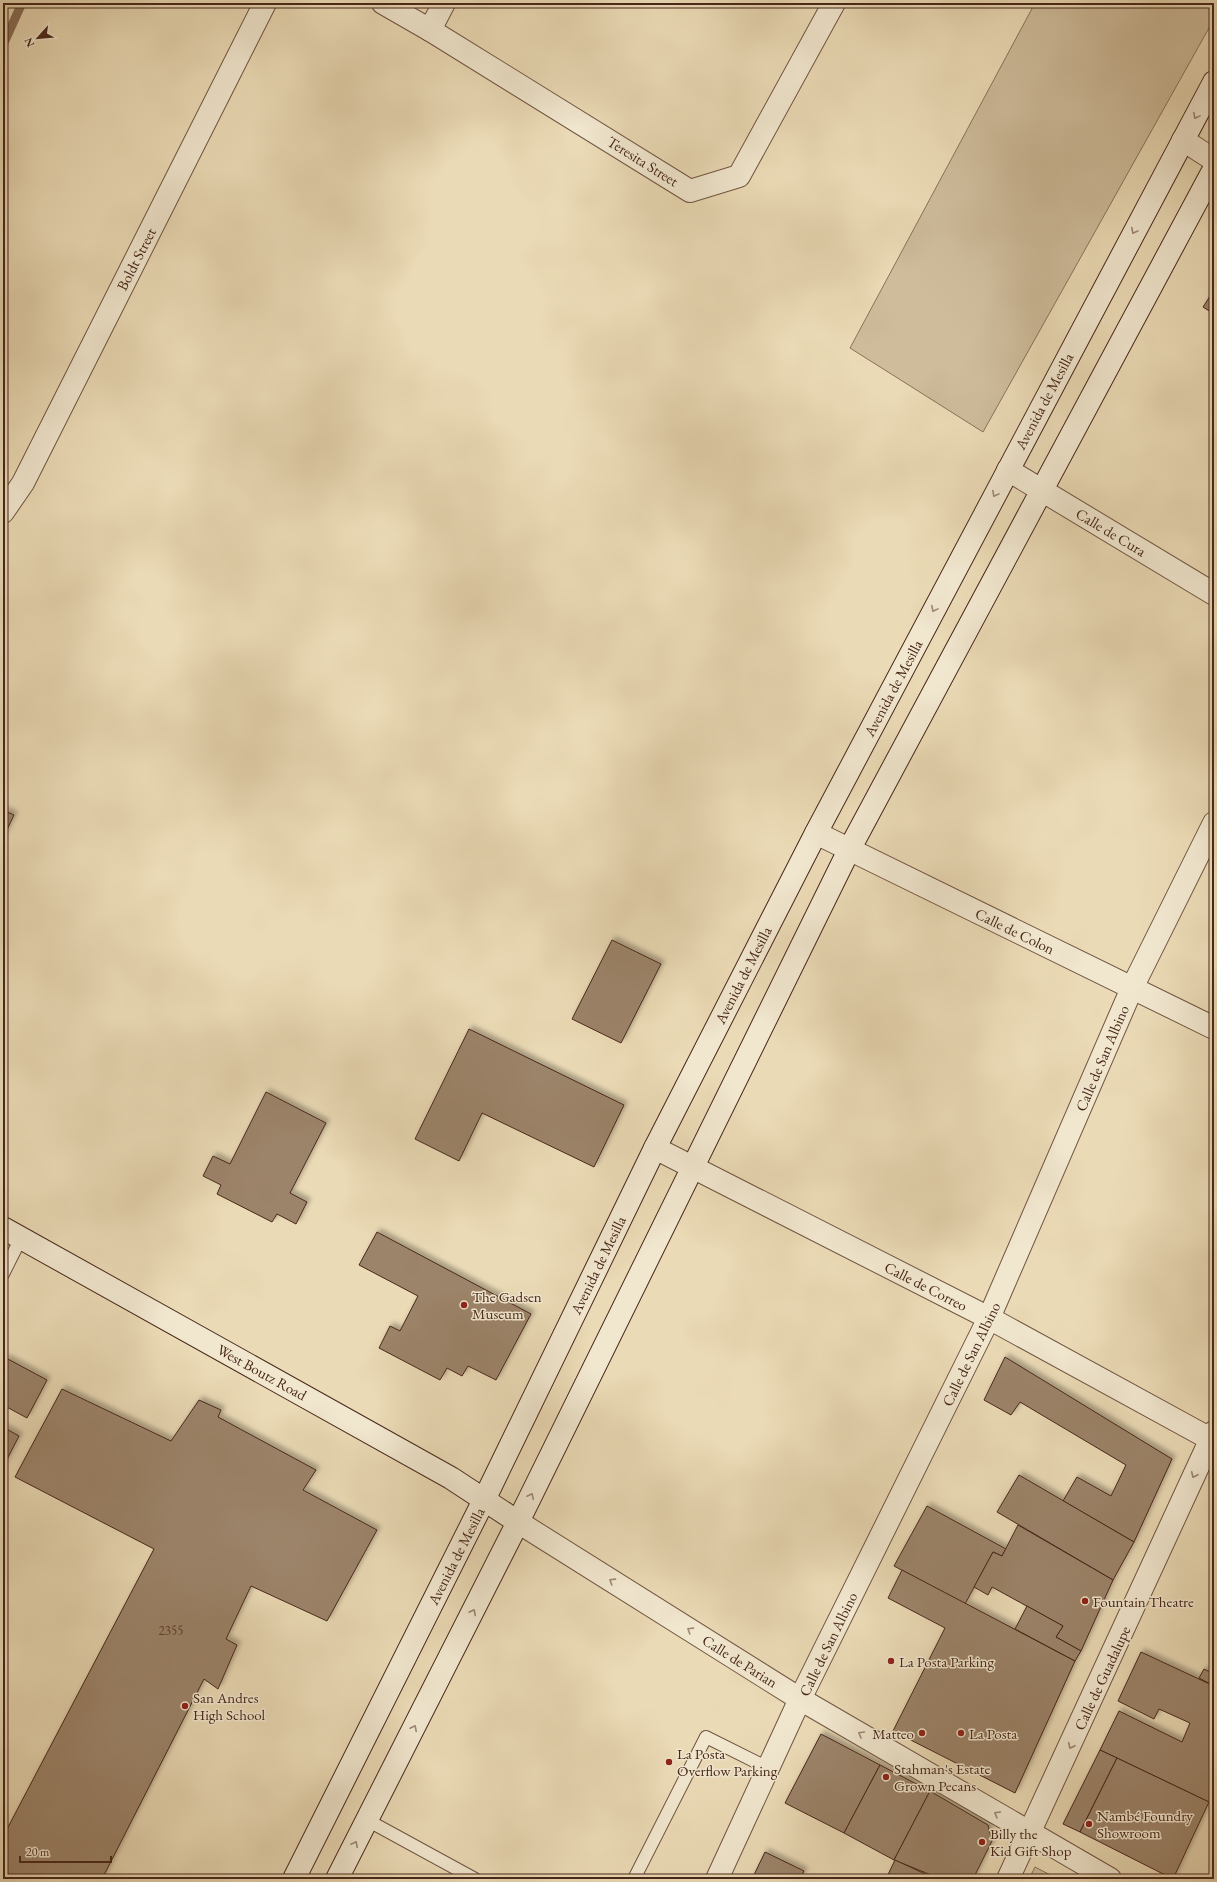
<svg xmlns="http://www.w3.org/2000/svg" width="1217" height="1882" viewBox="0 0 1217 1882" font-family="'EB Garamond',serif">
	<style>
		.green { fill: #cebc9b; stroke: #8b725a }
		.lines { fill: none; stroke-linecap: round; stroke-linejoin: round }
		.stream { stroke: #886e57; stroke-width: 9 }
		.building { fill: #9c846b; stroke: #48271a; filter: url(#shadow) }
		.lane-casing { stroke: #705441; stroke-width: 14 }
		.street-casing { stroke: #705441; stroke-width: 24 }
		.secondary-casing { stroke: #48271a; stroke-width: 24 }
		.lane { stroke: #f1e7cf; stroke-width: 12 }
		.street { stroke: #f1e7cf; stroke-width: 22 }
		.secondary { stroke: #f1e7cf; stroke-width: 22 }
		.oneway { stroke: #9c8774 }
		.poi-dot { fill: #8f2418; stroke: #f1e7cf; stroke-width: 1.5 }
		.labels { text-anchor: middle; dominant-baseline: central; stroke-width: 3; stroke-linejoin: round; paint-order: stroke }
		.number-label { font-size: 13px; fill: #5d3e2e }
		.street-label { font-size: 15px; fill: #48271a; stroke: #f1e7cf }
		.poi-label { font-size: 15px; fill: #48271a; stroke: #f1e7cf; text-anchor: start }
	</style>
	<defs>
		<filter id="shadow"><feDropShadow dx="3.5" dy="-3.5" stdDeviation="2" flood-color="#0004"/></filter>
	</defs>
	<rect width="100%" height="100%" fill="#eadab5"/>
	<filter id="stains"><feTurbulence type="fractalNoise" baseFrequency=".005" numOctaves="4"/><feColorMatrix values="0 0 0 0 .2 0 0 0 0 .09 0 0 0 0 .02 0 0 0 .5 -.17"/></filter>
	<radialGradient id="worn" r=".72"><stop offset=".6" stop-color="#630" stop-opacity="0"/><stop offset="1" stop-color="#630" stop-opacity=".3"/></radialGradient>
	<!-- green -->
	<g class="green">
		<path d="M 1035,3 L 1214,3 L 1214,19 L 983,432 L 850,348 Z"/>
		<path d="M 1035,1867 L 1058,1879 L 1029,1879 Z"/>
	</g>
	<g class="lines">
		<!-- stream -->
		<path class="stream" d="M 3,45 L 22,3"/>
	</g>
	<!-- building -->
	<g class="building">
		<path d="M 1214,290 L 1214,314 L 1203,307 Z"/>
		<path d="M 3,810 L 14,815 L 3,838 Z"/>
		<path d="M 612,940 L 661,964 L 621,1043 L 572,1019 Z"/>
		<path d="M 469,1029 L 624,1105 L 594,1167 L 482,1113 L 459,1161 L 415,1139 Z"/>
		<path d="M 266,1092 L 326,1123 L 290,1193 L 307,1202 L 296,1224 L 277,1214 L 272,1222 L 217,1194 L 221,1185 L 203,1176 L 213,1156 L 230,1164 Z"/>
		<path d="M 377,1232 L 531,1314 L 496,1380 L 468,1366 L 462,1376 L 447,1368 L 440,1380 L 379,1348 L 390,1326 L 400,1331 L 418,1296 L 359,1265 Z"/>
		<path d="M 1005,1357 L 1172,1459 L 1134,1542 L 1063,1501 L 1077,1477 L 1111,1496 L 1126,1465 L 1020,1402 L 1011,1415 L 984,1400 Z"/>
		<path d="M 6,1358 L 47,1380 L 27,1418 L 3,1405 L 3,1364 Z"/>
		<path d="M 62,1389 L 171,1441 L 199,1400 L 221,1410 L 218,1417 L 316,1470 L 303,1490 L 377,1530 L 327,1621 L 251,1586 L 226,1639 L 237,1645 L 218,1689 L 204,1679 L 102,1879 L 3,1879 L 3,1840 L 6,1831 L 154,1549 L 15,1477 Z"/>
		<path d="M 3,1427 L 19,1436 L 3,1467 Z"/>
		<path d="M 1019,1475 L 1134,1542 L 1113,1580 L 997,1512 Z"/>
		<path d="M 927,1506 L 1006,1549 L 1002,1556 L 993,1552 L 965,1604 L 894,1566 Z"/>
		<path d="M 1018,1525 L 1113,1580 L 1081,1651 L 1056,1637 L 1063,1626 L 992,1587 L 988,1595 L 974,1587 L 993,1552 L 1002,1556 Z"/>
		<path d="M 902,1570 L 1075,1661 L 1015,1793 L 893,1731 L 945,1628 L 888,1598 Z"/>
		<path d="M 1027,1606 L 1063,1626 L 1056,1637 L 1081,1651 L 1075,1661 L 1015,1629 Z"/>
		<path d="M 1141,1652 L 1214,1686 L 1214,1792 L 1209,1802 L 1100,1750 L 1119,1711 L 1182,1742 L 1190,1723 L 1159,1709 L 1154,1719 L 1118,1701 Z"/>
		<path d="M 1204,1669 L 1214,1674 L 1214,1686 L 1199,1678 Z"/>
		<path d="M 821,1734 L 880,1765 L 844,1833 L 785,1803 Z"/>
		<path d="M 1100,1750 L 1117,1758 L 1080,1832 L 1063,1824 Z"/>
		<path d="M 1117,1758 L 1209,1802 L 1173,1879 L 1080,1832 Z"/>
		<path d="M 880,1765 L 930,1791 L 894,1860 L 844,1833 Z"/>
		<path d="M 930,1791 L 988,1825 L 992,1841 L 973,1879 L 941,1879 L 894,1860 Z"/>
		<path d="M 765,1852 L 804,1871 L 800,1879 L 752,1879 Z"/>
		<path d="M 895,1860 L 936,1879 L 886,1879 Z"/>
	</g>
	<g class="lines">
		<!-- lane casing -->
		<g class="lane-casing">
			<g id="lane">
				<path d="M 3,1274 L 21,1238"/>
				<path d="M 367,1820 L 475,1879"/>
				<path d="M 634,1879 L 706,1737 L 768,1768"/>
			</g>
		</g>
		<!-- street casing -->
		<g class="street-casing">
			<g id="street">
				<path d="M 383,3 L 430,30 L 690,191 L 739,176 L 834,3"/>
				<path d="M 430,30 L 444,3"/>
				<path d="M 1183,140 L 1214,160"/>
				<path d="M 1008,470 L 1214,594"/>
				<path d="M 3,512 L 23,483 L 265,3"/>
				<path d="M 816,833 L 1214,1028"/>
				<path d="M 655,1148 L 989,1318 L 1214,1441"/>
				<path d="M 518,1522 L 800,1699 L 1110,1879"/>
				<path d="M 717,1879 L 800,1699 L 989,1318 L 1132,988 L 1214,823"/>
				<path d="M 1008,1879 L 1214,1432"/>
			</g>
		</g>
		<!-- secondary casing -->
		<g class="secondary-casing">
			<g id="secondary">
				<path d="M 3,1228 L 451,1478 L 518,1522"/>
				<path d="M 294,1879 L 484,1500 L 655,1148 L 816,833 L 1214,82"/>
				<path d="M 337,1879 L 518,1522 L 849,850 L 1214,169"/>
			</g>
		</g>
		<!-- lane -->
		<use href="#lane" class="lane"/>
		<!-- street -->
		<use href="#street" class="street"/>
		<!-- secondary -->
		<use href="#secondary" class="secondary"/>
	</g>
	<!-- one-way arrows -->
	<defs><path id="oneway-chevron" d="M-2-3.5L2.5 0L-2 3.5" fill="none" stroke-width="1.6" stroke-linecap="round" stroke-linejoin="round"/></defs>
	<g class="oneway">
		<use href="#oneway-chevron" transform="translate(1196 116) rotate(118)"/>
		<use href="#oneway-chevron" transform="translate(1134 231) rotate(118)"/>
		<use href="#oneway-chevron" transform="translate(995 494) rotate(118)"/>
		<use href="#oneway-chevron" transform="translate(934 609) rotate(118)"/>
		<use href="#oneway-chevron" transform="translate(1194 1475) rotate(115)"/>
		<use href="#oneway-chevron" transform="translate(531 1496) rotate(-64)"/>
		<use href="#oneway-chevron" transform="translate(612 1581) rotate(-148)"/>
		<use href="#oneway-chevron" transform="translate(473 1612) rotate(-63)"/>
		<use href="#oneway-chevron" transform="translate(690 1630) rotate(-148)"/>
		<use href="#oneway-chevron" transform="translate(414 1728) rotate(-63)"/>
		<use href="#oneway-chevron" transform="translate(861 1734) rotate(-150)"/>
		<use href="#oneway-chevron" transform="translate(1071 1746) rotate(115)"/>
		<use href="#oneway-chevron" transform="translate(997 1814) rotate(-150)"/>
		<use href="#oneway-chevron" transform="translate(355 1844) rotate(-63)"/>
	</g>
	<!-- markers -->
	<g class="poi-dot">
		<circle cx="464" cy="1305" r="4"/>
		<circle cx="1085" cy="1601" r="4"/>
		<circle cx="891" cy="1661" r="4"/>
		<circle cx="185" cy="1706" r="4"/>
		<circle cx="922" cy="1733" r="4"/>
		<circle cx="961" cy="1733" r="4"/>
		<circle cx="669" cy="1762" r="4"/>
		<circle cx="886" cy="1777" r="4"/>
		<circle cx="1089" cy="1824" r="4"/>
		<circle cx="982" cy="1842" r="4"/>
	</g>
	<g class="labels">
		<!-- number labels -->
		<g class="number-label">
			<text x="171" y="1630">2355</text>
		</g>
		<!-- street labels -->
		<g class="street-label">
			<text transform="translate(643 161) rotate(32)">Teresita Street</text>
			<text transform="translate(136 259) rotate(-63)">Boldt Street</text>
			<text transform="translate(1044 401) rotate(-62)">Avenida de Mesilla</text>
			<text transform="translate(1111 532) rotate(31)">Calle de Cura</text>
			<text transform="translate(893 688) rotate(-62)">Avenida de Mesilla</text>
			<text transform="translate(1015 931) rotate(26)">Calle de Colon</text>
			<text transform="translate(743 975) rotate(-63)">Avenida de Mesilla</text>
			<text transform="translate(1102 1058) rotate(-67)">Calle de San Albino</text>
			<text transform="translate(598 1265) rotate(-64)">Avenida de Mesilla</text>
			<text transform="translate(926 1286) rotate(27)">Calle de Correo</text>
			<text transform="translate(971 1354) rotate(-64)">Calle de San Albino</text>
			<text transform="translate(262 1372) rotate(29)">West Boutz Road</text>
			<text transform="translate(456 1556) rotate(-63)">Avenida de Mesilla</text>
			<text transform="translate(828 1644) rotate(-64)">Calle de San Albino</text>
			<text transform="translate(740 1661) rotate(32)">Calle de Parian</text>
			<text transform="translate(1102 1678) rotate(-65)">Calle de Guadalupe</text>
		</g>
		<!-- poi labels -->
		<g class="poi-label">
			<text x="472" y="1296">The Gadsen<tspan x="472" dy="17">Museum</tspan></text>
			<text x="1093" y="1601">Fountain Theatre</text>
			<text x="899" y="1661">La Posta Parking</text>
			<text x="193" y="1697">San Andres<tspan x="193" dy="17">High School</tspan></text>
			<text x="914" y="1733" text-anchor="end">Matteo</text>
			<text x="969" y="1733">La Posta</text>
			<text x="677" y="1753">La Posta<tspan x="677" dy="17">Overflow Parking</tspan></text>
			<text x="894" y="1768">Stahman's Estate<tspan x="894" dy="17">Grown Pecans</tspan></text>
			<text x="1097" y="1815">Nambé Foundry<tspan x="1097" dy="17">Showroom</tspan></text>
			<text x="990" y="1833">Billy the<tspan x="990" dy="17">Kid Gift Shop</tspan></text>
		</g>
	</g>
	<!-- margin -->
	<rect width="1217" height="1882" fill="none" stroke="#eadab5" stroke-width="16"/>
	<rect x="4" y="4" width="1209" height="1874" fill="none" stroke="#48271a" stroke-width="2"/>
	<rect x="8" y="8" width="1201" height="1866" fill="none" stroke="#48271a"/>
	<!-- north arrow -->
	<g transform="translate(38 38) rotate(243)" stroke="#f1e7cf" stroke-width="3" paint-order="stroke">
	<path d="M0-3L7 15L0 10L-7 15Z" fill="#48271a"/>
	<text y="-6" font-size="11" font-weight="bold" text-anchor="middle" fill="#48271a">N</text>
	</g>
	<!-- scale -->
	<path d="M20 1856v6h91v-6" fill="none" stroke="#48271a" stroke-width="2"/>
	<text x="26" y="1856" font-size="12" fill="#48271a" stroke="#f1e7cf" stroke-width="3" paint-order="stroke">20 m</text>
	<rect width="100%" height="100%" filter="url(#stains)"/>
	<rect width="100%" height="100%" fill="url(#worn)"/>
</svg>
